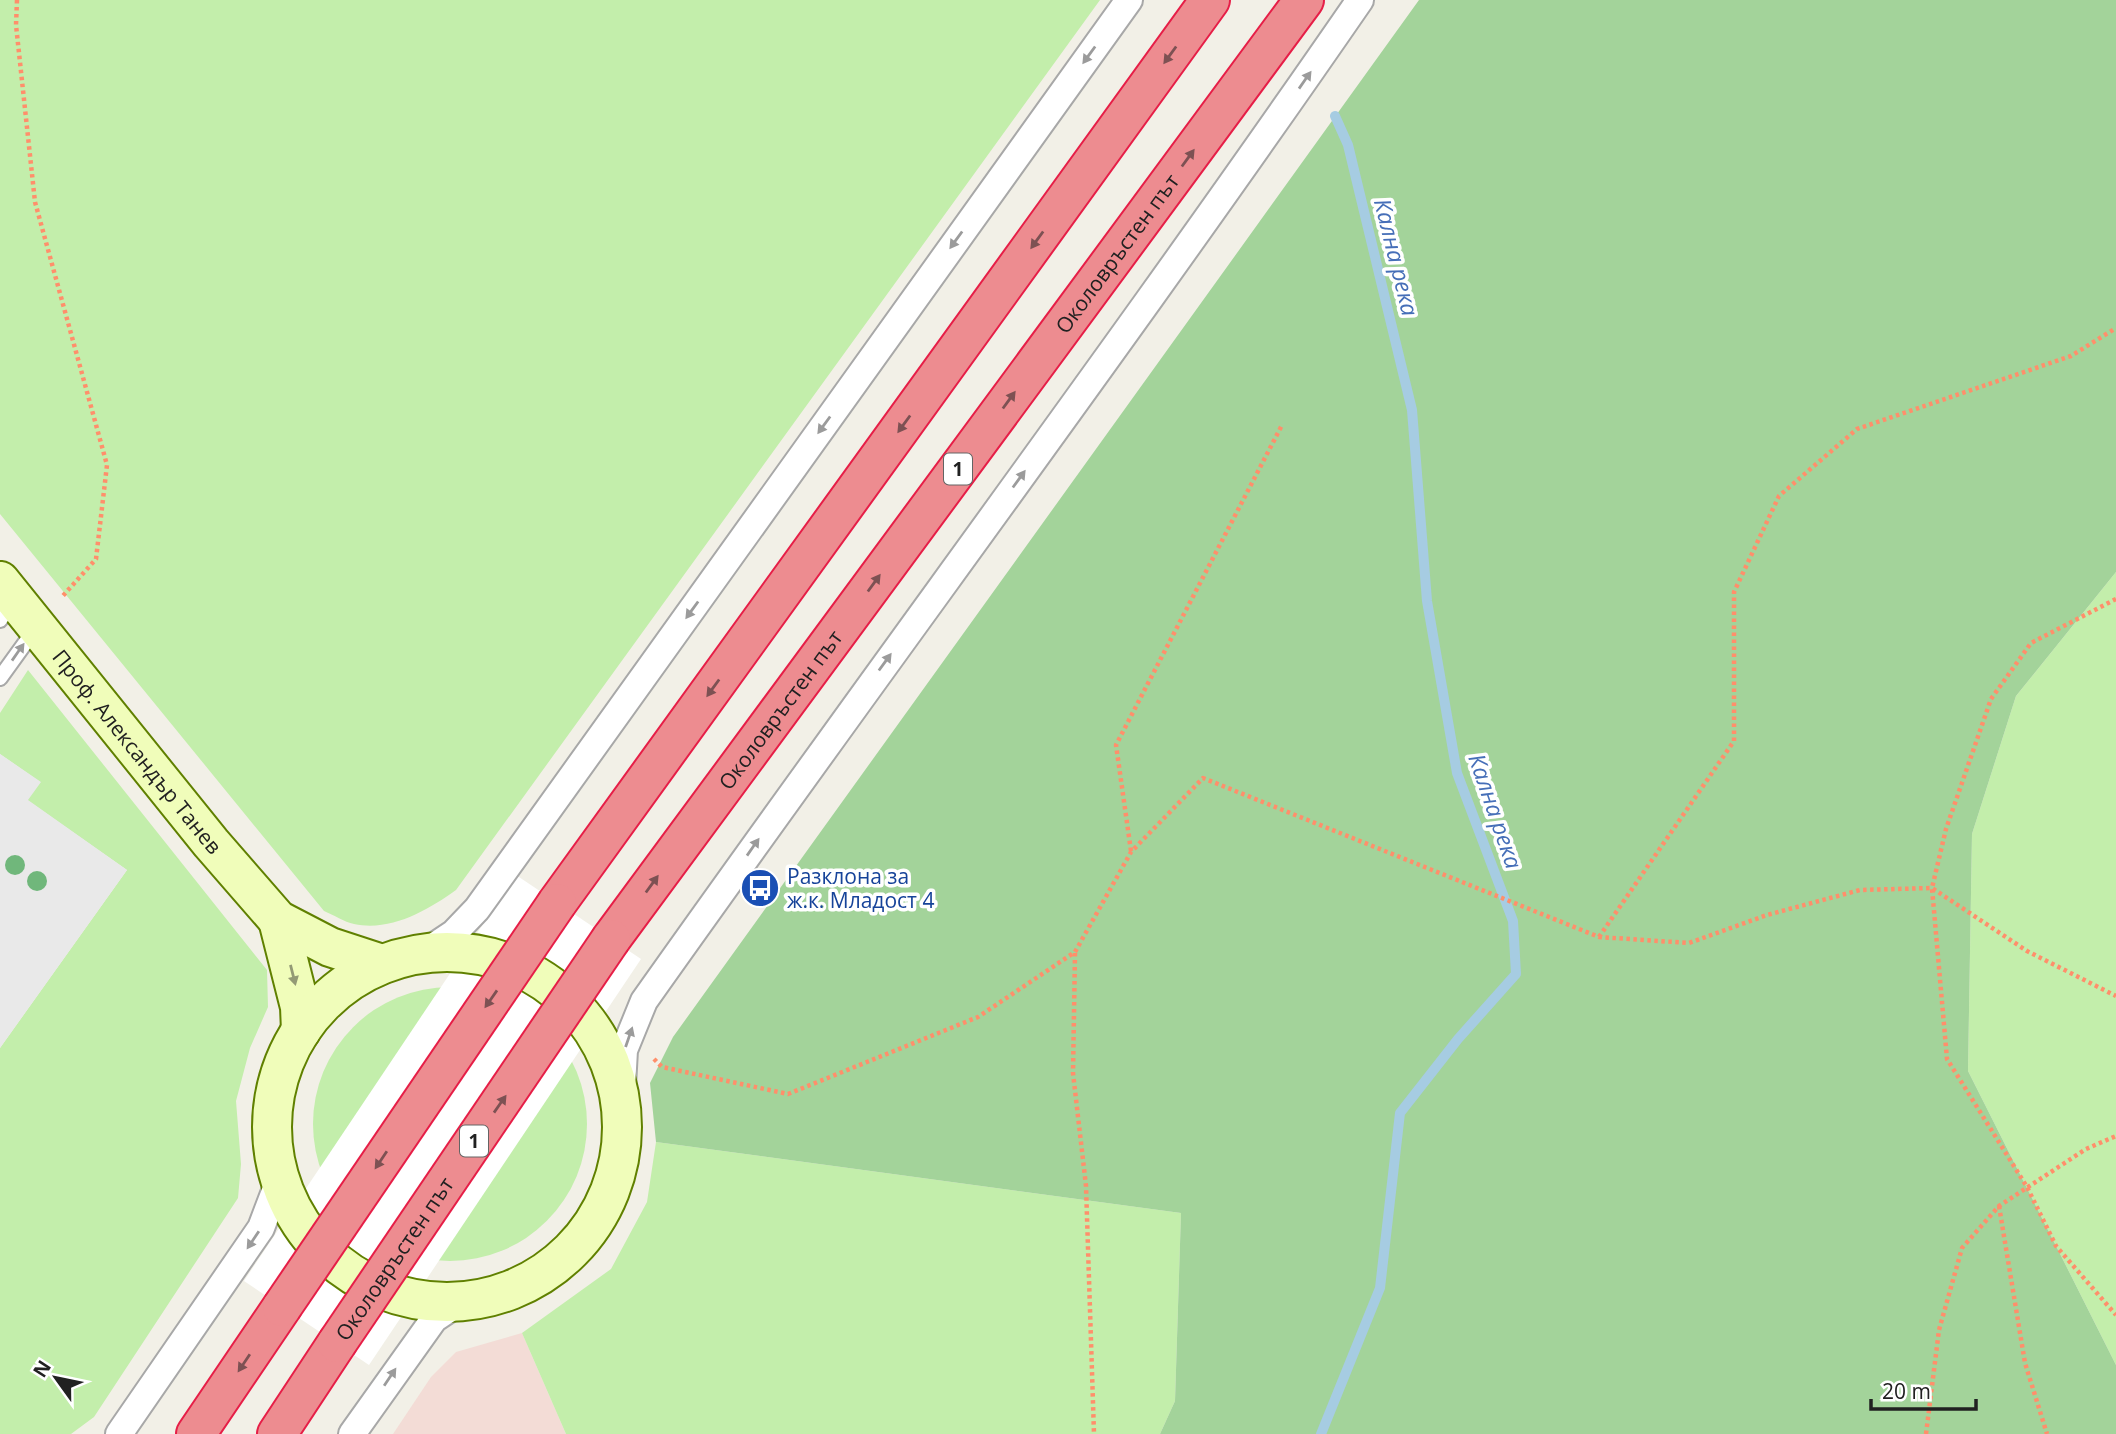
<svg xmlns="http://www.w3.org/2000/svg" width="2116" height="1434" viewBox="0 0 2116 1434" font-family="'Open Sans',sans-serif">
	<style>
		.commercial { fill: #f3dcd6 }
		.grass { fill: #c3eeab }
		.forest { fill: #a3d39a }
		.parking { fill: #e9e9e9 }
		.pier { fill: #fff }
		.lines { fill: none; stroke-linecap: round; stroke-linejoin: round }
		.stream { stroke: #a6cce2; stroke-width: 10 }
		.lane-casing { stroke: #a8a8a8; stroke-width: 18 }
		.street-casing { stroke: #a8a8a8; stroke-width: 30 }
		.secondary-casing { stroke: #608000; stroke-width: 42 }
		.highway-casing { stroke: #e61e47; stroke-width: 42 }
		.path { stroke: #ff8f6b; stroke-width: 4.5; stroke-dasharray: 3.5 3.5; stroke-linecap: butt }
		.lane { stroke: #fff; stroke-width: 14 }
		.street { stroke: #fff; stroke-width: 26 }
		.secondary { stroke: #f0fdba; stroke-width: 38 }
		.highway { stroke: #ed8c90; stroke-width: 38 }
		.highway-bridge-casing { stroke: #e61e47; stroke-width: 42; stroke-linecap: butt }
		.highway-bridge { stroke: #ed8c90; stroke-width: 38 }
		.tree { fill: #70b77b }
		.oneway { fill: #9b9b9b }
		.oneway2 { fill: #7d5153 }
		.oneway3 { fill: #939a75 }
		.labels { text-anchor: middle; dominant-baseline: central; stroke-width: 7; stroke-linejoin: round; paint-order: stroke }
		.shield { fill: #fff; stroke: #646464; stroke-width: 2 }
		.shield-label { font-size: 19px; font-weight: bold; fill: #212121 }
		.street-label { font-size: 21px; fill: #212121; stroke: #fff }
		.transit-label { font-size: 21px; fill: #164399; stroke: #fff; text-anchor: start }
		.water-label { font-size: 23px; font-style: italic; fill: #466fb8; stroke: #fff }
	</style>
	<rect width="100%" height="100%" fill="#f2f0e7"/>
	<!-- commercial -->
	<path class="commercial" d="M 522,1333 L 566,1434 L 393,1434 L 431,1377 L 456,1352 Z"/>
	<!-- grass -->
	<g class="grass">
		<path d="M 0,0 L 1100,0 L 456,890 C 428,910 391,932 354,924 C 344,922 334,915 324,911 L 0,514 Z"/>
		<path d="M 2116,572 L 2116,1365 L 1968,1071 L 1972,834 L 2016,696 Z"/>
		<path d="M 28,670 L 267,970 L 268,1007 L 250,1048 L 236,1101 L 241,1164 L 238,1198 L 94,1417 L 71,1434 L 0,1434 L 0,1048 L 127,870 L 27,800 L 40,782 L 0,754 L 0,713 Z"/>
		<circle cx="450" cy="1124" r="137"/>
		<path d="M 656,1142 L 1181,1213 L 1175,1401 L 1160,1434 L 566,1434 L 522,1333 L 611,1269 L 647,1202 Z"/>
	</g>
	<!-- forest -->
	<path class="forest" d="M 1419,0 L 2116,0 L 2116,572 L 2016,696 L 1972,834 L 1968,1071 L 2116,1365 L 2116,1434 L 1160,1434 L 1175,1401 L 1181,1213 L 656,1142 L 650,1083 L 673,1037 Z"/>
	<!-- parking -->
	<path class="parking" d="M 0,754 L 41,782 L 28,800 L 127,870 L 0,1048 Z"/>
	<!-- pier -->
	<path class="pier" d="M 516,875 L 641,959 L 369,1365 L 244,1281 Z"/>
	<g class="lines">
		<!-- stream -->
		<path class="stream" d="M 1321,1434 L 1380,1288 L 1400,1113 L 1458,1039 L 1516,974 L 1513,921 L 1457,773 L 1427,601 L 1412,410 L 1348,145 L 1335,116"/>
		<!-- lane casing -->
		<g class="lane-casing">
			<g id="lane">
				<path d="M 0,620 L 13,600"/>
				<path d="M 0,678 L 36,628"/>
			</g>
		</g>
		<!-- street casing -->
		<g class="street-casing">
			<g id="street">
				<path d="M 424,953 L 454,933 L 477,909 L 1129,0"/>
				<path d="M 621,1104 L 624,1050 L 644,1001 C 881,666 1127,338 1360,0"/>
				<path d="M 119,1434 L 261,1228 L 280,1178"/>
				<path d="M 352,1434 L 434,1319 L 461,1301"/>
			</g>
		</g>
		<!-- secondary casing -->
		<g class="secondary-casing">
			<g id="secondary">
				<path id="s1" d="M 0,581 L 211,843 L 278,920 L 330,947 L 382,964"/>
				<path d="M 278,920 L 300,1007 L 301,1031"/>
				<circle cx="447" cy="1127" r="175"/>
			</g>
		</g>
		<!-- highway casing -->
		<g class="highway-casing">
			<g id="highway">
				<path d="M 557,903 L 1210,0"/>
				<path id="s2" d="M 611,939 L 1304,0"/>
				<path d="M 196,1434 L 282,1307"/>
				<path d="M 277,1434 L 337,1343"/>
			</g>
		</g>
		<!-- path -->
		<g class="path">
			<path d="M 17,0 L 16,25 L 35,202 L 107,465 L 96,559 L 61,598"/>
			<path d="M 2116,599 L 2031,643 L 1991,699 L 1946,829 L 1932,888 L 1947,1059 L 2027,1187 L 2056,1246 L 2116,1315"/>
			<path d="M 1131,851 L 1116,745 L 1282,425"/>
			<path d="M 1599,937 L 1734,741 L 1734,592 L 1779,496 L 1857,429 L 2071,356 L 2116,328"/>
			<path d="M 1075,953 L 1073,1073 L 1086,1186 L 1094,1434"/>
			<path d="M 654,1059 L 662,1067 L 788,1094 L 978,1017 L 1075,952 L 1131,852 L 1203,778 L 1599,937 L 1689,943 L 1767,915 L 1860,890 L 1932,888 L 2027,951 L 2116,996"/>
			<path d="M 1999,1206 L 2025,1363 L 2047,1434"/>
			<path d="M 1926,1434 L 1939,1330 L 1962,1248 L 1999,1206 L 2086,1149 L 2116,1136"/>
		</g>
		<!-- lane -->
		<use href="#lane" class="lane"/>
		<!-- street -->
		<use href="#street" class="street"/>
		<!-- secondary -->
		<use href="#secondary" class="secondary"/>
		<!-- highway -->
		<use href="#highway" class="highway"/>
		<!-- highway-bridge casing -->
		<g class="highway-bridge-casing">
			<g id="highway-bridge">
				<path d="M 282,1307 L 557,903"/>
				<path id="s3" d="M 337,1343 L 611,939"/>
			</g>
		</g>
		<!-- highway-bridge -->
		<use href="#highway-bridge" class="highway-bridge"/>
	</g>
	<!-- trees -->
	<g class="tree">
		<circle cx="15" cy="865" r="10"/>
		<circle cx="37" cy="881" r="10"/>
	</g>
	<!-- one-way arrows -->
	<defs><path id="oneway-solid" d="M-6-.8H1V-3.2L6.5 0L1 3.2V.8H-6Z" transform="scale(1.75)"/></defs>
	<g class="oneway">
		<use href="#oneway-solid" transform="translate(1089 55) rotate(126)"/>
		<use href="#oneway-solid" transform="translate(1305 80) rotate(-55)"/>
		<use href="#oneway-solid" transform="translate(956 240) rotate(126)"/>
		<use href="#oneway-solid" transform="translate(824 425) rotate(126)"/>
		<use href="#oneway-solid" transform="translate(1019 479) rotate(-54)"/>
		<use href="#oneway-solid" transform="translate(692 610) rotate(126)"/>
		<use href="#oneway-solid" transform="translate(18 652) rotate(-55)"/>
		<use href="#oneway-solid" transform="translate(885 662) rotate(-54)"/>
		<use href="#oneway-solid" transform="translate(753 847) rotate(-55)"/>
		<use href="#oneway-solid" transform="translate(629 1037) rotate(-71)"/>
		<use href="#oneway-solid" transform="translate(253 1240) rotate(124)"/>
		<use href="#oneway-solid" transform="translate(390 1377) rotate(-56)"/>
	</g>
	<g class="oneway2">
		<use href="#oneway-solid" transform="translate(1170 55) rotate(126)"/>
		<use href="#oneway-solid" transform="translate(1188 158) rotate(-54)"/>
		<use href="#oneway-solid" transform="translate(1037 240) rotate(126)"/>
		<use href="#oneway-solid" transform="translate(1009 400) rotate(-54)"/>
		<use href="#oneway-solid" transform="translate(904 424) rotate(126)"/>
		<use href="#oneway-solid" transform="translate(874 583) rotate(-54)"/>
		<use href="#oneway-solid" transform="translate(713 688) rotate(126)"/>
		<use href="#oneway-solid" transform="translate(652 884) rotate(-54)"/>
		<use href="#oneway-solid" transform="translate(491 999) rotate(125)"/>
		<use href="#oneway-solid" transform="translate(500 1104) rotate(-55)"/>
		<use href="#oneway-solid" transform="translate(381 1160) rotate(124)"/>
		<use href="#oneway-solid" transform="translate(244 1363) rotate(124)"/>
	</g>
	<use class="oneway3" href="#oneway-solid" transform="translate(293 975) rotate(76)"/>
	<!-- icons -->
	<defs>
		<g id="bus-disc" transform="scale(2.0125)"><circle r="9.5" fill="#1a4fb4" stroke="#fff"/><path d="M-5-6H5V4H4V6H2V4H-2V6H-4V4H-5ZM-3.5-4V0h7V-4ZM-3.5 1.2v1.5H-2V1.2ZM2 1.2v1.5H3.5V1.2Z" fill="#fff"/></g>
	</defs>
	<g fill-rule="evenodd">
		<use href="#bus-disc" x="760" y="888"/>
	</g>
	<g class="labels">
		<!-- shield labels -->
		<g class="shield">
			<rect x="944" y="453.5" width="28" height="31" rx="5"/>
			<rect x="460" y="1125.5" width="28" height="31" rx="5"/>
		</g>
		<g class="shield-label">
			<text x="958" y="469">1</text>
			<text x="474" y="1141">1</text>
		</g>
		<!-- street labels -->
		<g class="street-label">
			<text stroke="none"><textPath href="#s2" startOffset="852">Околовръстен път</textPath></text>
			<text stroke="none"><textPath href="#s2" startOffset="285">Околовръстен път</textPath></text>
			<text stroke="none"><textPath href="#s1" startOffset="219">Проф. Александър Танев</textPath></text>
			<text stroke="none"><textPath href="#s3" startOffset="102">Околовръстен път</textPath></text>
		</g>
		<!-- transit labels -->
		<g class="transit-label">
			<text x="787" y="876">Разклона за<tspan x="787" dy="24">ж.к. Младост 4</tspan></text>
		</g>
		<!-- water labels -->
		<g class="water-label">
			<text transform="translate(1397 257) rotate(76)">Кална река</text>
			<text transform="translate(1496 811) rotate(71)">Кална река</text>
		</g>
	</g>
	<!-- north arrow -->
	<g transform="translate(56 1378) rotate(303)" stroke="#ffffff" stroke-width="5" paint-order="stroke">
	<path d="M0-5L12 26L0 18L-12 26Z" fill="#212121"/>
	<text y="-10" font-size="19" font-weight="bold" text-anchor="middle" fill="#212121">N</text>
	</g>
	<!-- scale -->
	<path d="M1871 1399v10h105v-10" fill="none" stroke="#212121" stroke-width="3.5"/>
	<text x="1882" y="1399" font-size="21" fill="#212121" stroke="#ffffff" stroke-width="5" paint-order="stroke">20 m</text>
</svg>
